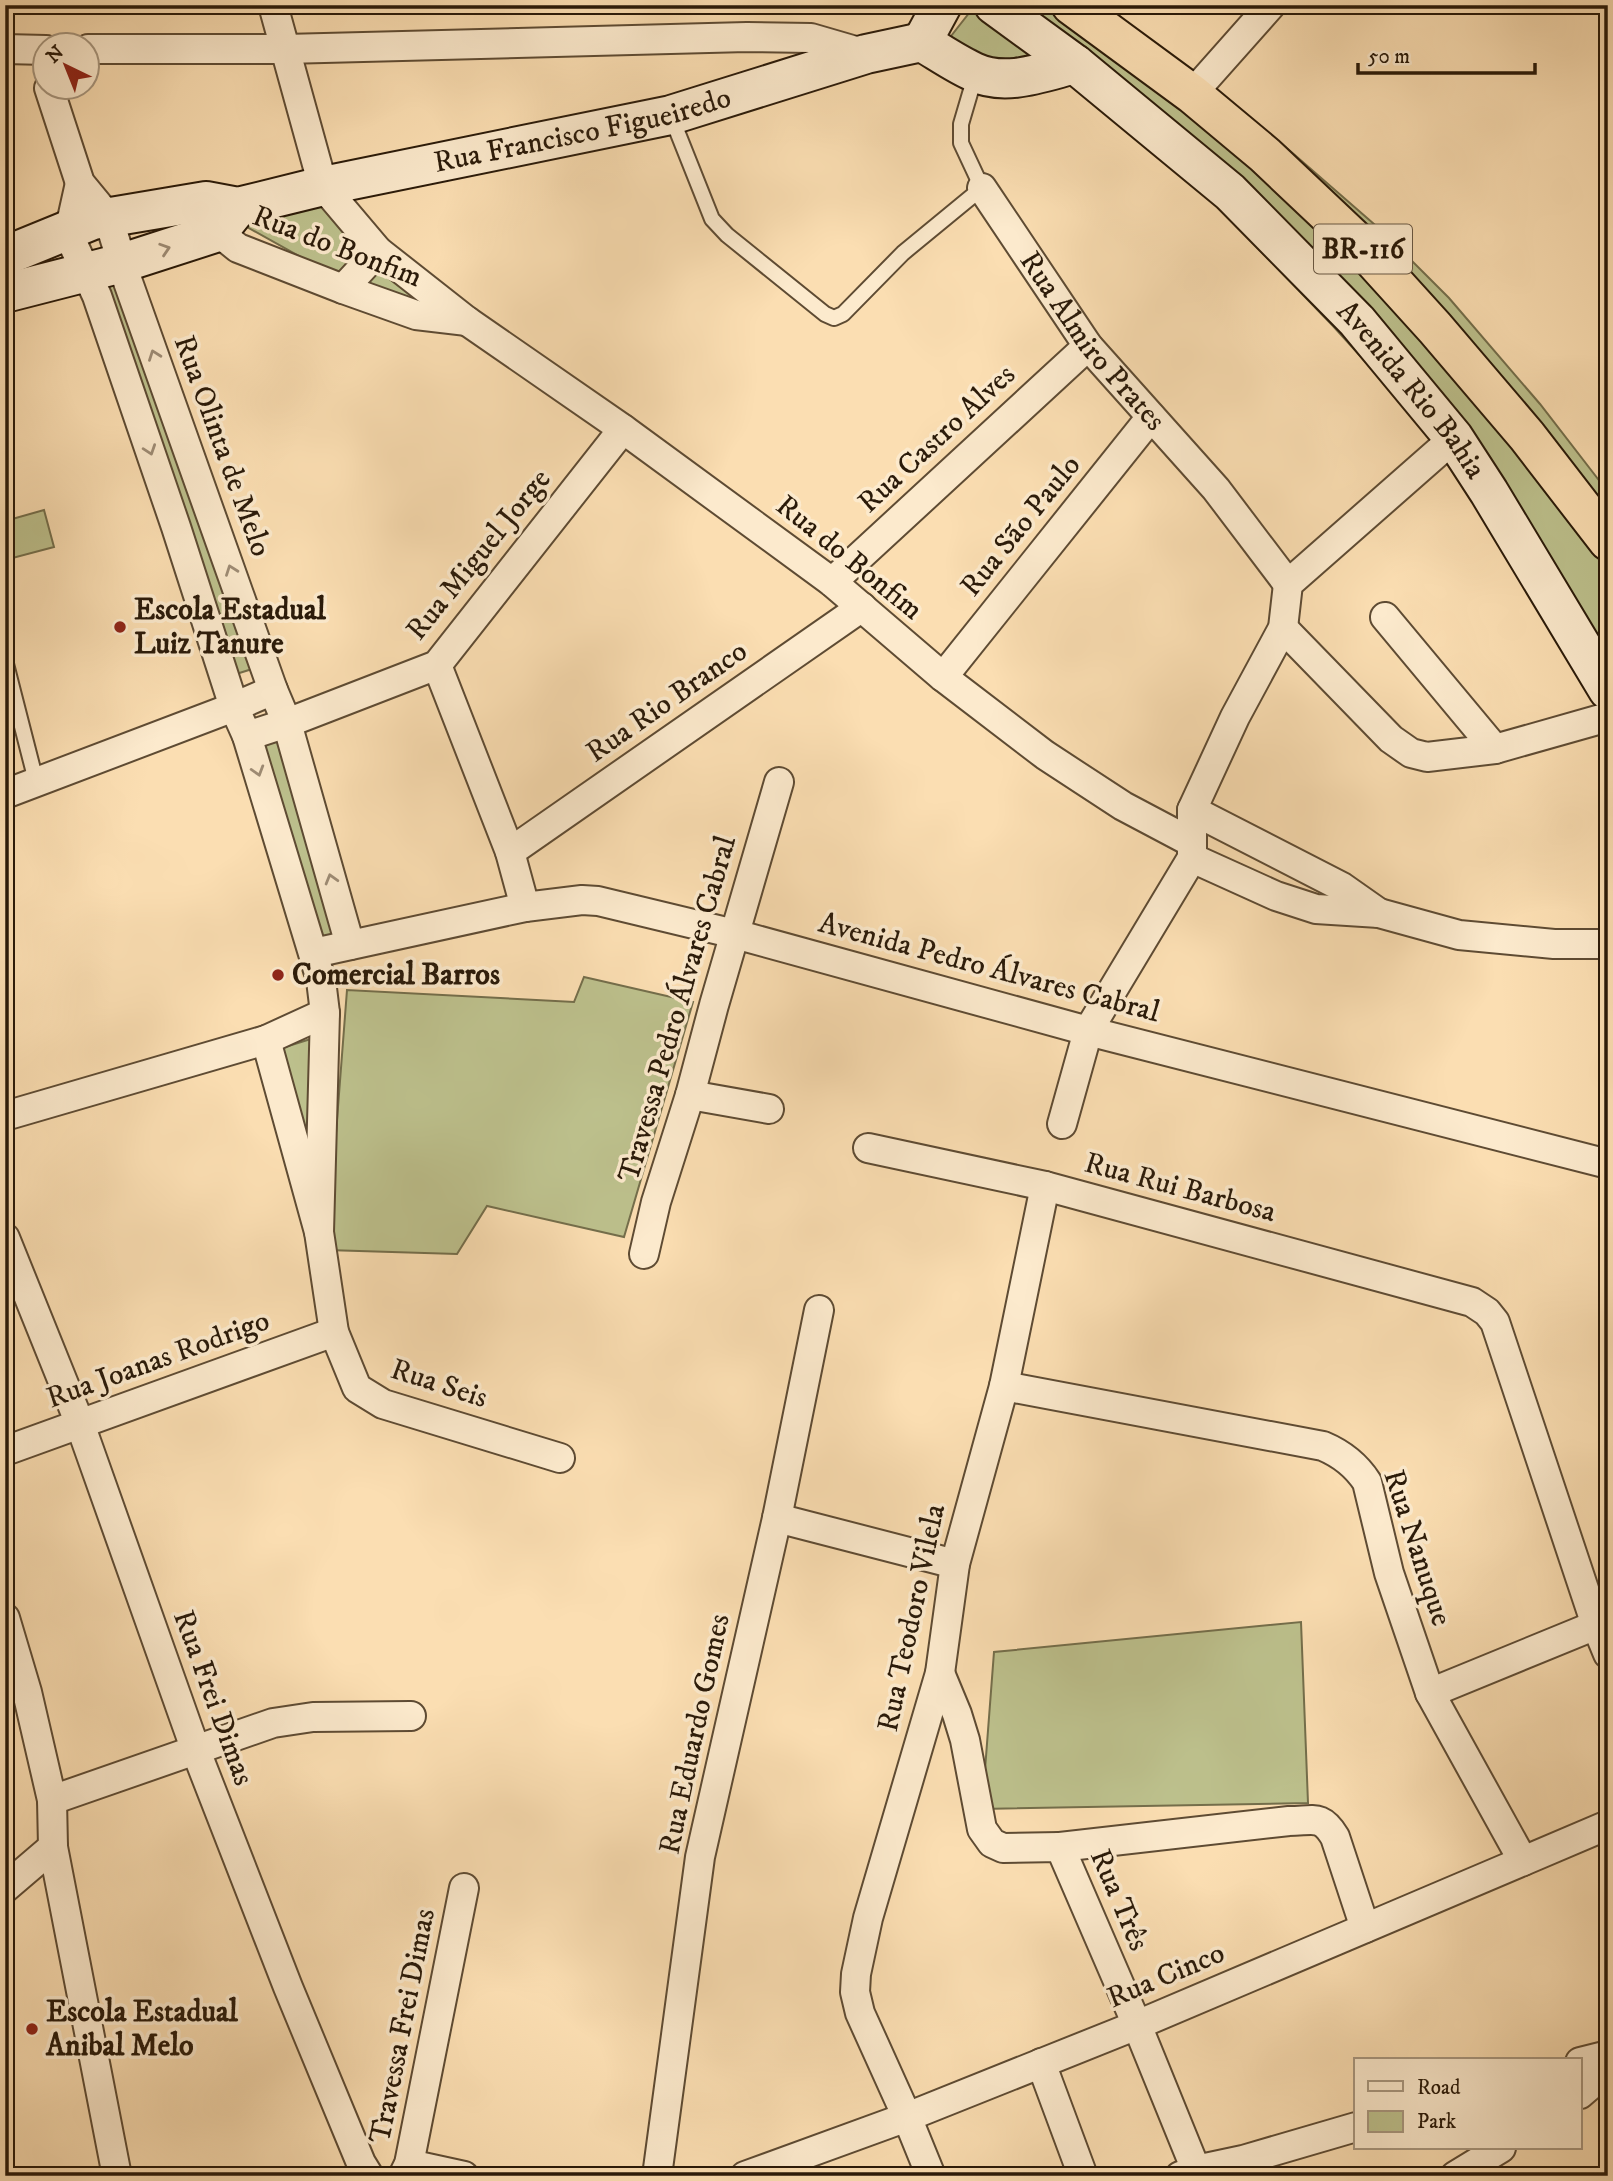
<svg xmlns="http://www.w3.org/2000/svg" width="1613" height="2181" viewBox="0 0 1613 2181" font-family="'IM FELL DW Pica',serif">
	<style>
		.green { fill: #bdc18d; stroke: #746e4b; stroke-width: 2 }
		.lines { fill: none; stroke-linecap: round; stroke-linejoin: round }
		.lane-casing { stroke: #5e4b33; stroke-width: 18 }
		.street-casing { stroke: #5e4b33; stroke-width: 32 }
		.secondary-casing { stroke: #2a1a09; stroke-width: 42 }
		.highway-casing { stroke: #2a1a09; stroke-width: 42 }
		.lane { stroke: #fceacd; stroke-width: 14 }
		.street { stroke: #fceacd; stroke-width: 28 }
		.secondary { stroke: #fceacd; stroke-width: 38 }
		.highway { stroke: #fbdeb2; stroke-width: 38 }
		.oneway { stroke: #9e8c75 }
		.poi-dot { fill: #8f2418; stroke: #fceacd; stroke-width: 2.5 }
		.labels { text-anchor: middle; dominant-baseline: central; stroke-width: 7; stroke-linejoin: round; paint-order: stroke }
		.shield { fill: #fceacd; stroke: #695844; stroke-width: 2 }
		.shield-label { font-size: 28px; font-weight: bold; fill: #2a1a09 }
		.street-label { font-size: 30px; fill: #2a1a09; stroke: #fceacd }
		.poi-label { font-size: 30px; font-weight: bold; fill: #2a1a09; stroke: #fceacd; text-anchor: start }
	</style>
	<rect width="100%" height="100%" fill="#fbdeb2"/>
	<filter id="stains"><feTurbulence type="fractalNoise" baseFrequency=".00286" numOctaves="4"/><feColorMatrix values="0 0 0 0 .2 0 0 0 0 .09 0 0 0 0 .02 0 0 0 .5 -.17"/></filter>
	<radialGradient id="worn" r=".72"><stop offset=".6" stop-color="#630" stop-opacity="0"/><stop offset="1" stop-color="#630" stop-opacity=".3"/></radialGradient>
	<!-- green -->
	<g class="green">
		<path d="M 969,5 L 1105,5 L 1281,143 L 1382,231 L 1449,298 L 1540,404 L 1608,492 L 1608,712 L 1451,456 L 1333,326 L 1214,203 L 1046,55 L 998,68 L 948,40 L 973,8 Z"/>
		<path d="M 323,204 L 433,307 L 358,289 L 238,222 Z"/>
		<path d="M 117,277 L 252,669 L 230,676 L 98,284 Z"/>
		<path d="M 44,510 L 54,547 L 5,560 L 5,521 Z"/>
		<path d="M 282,731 L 342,934 L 322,938 L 260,738 Z"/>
		<path d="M 584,977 L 693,1002 L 624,1237 L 487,1206 L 457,1254 L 327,1250 L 347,990 L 574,1002 Z"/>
		<path d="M 317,1037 L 311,1158 L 282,1048 Z"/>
		<path d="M 1301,1622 L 1308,1803 L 982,1809 L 994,1652 Z"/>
	</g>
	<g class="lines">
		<!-- lane casing -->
		<g class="lane-casing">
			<g id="lane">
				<path d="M 671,116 L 712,219 L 727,235 L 825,314 L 834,318 L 843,314 L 903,253 L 982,188 L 961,143 L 961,124 L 976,73"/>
				<path d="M 5,660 L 36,781"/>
			</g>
		</g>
		<!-- street casing -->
		<g class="street-casing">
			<g id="street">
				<path d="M 273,5 L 323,186 L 378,251 L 467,321 L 623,429 L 832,582 L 943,677 L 1045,755 L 1123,806 L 1191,842"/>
				<path d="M 5,49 L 46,50"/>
				<path d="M 88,49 L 285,49 L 747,37 L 811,38 L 866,54"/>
				<path d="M 49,88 L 80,183 L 108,217 L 128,282 L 273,690 L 287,723 L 350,945"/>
				<path d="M 1192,94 L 1271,5"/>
				<path d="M 80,183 L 70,228 L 73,244 L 97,296 L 176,527 L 234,707 L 247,736 L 321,980 L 325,1013 L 319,1232"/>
				<path id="s1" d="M 982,188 L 1088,346 L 1216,489 L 1288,584"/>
				<path d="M 212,217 L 218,232 L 238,248 L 343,289 L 416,315 L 467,321"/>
				<path d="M 343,289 L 378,251"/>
				<path d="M 832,582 L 1088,346"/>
				<path d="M 1385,617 L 1495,749"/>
				<path d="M 1283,628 L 1391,739 L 1411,753 L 1427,757 L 1495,749 L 1608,717"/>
				<path d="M 437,665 L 510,852 L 525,907"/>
				<path d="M 943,677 L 1151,417"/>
				<path d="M 247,736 L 287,723 L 437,665 L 623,429"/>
				<path d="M 5,794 L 234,707 L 273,690"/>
				<path d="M 1192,810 L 1342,887 L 1379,913"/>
				<path d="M 510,852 L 862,607"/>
				<path d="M 1192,858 L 1276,896 L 1316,909 L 1379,913 L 1459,935 L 1554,944 L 1608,944"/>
				<path d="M 314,953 L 525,907 L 582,900 L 598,901 L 735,934 L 1088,1031 L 1608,1164"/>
				<path d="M 266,1040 L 319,1232 L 334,1332 L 357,1388 L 383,1404 L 560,1458"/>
				<path d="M 690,1095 L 769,1109"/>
				<path d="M 5,1116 L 266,1040 L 325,1013"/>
				<path d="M 1062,1124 L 1088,1031 L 1192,858 L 1192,810 L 1235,717 L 1283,628 L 1288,584 L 1454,438"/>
				<path d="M 868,1148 L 1045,1186 L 1472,1302 L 1487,1312 L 1495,1322 L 1596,1625 L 1608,1654"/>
				<path d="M 5,1238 L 80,1424 L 196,1751 L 288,1987 L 361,2163 L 369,2176"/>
				<path d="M 644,1254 L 656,1202 L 690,1095 L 714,1005 L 779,782"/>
				<path d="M 1004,1386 L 1323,1446 C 1342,1454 1356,1465 1367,1482 L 1389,1573 L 1430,1693 L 1523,1861"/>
				<path d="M 5,1451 L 334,1332"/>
				<path d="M 777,1518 L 955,1564"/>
				<path d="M 5,1618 L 27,1692 L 52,1800 L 53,1847 L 117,2176"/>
				<path d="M 940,1673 L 957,1714 L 965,1740 L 982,1829 L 992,1843 L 1003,1848 L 1060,1847 L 1137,2025 L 1196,2170"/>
				<path d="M 1430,1693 L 1596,1625"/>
				<path d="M 52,1800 L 273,1723 L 313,1717 L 411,1716"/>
				<path d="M 1060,1847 L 1289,1821 C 1314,1821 1321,1814 1335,1837 L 1365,1928"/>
				<path d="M 5,1888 L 53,1847"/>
				<path d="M 1580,2062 L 1608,2055"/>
				<path d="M 1041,2063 L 1083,2176"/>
				<path d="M 1580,2094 L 1608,2070"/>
				<path d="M 409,2164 L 464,2176"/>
				<path d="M 403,2176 L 409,2164 L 464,1888"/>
				<path d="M 657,2176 L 700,1857 L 777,1518 L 819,1310"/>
				<path d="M 745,2176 L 907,2117 L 1137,2025 L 1608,1825"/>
				<path d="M 931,2176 L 907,2117 L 860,2013 L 855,1992 L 856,1974 L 868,1918 L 940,1673 L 955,1564 L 1004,1386 L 1045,1186"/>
				<path d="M 1180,2176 L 1196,2170 L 1243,2160 L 1356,2127"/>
				<path d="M 1455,2176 L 1501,2148"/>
			</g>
		</g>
		<!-- secondary casing -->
		<g class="secondary-casing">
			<g id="secondary">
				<path id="s2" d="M 994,5 L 1075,64 L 1230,192 L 1357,321 L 1454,438 L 1489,492 L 1608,690"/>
				<path d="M 922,42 C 939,52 956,64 974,72 C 1006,87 1043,72 1075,64"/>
				<path d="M 922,42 L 942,5"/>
				<path id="s3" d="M 5,256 L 93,220 L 206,201 L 238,207 L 323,186 L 671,115 L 866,54 L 922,42"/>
				<path d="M 5,293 L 122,263 L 218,232 L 238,207"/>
			</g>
		</g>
		<!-- highway casing -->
		<g class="highway-casing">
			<path id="highway" d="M 1071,5 L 1192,94 L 1265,155 L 1357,242 L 1435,328 L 1527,436 L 1608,541"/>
		</g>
		<!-- lane -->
		<use href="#lane" class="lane"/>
		<!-- street -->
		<use href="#street" class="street"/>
		<!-- secondary -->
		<use href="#secondary" class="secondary"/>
		<!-- highway -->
		<use href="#highway" class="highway"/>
	</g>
	<!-- one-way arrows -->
	<defs><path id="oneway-chevron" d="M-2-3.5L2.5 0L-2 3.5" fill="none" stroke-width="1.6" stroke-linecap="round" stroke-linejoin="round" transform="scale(1.75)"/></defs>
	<g class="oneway">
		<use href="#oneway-chevron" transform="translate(165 249) rotate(-18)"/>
		<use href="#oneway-chevron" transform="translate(154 355) rotate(-110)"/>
		<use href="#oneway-chevron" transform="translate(150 450) rotate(71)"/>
		<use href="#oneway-chevron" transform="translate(231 570) rotate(-110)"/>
		<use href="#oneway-chevron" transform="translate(258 771) rotate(73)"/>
		<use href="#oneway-chevron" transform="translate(331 879) rotate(-106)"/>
	</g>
	<!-- markers -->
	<g class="poi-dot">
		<circle cx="120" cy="627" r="7"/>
		<circle cx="278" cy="975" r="7"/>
		<circle cx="32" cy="2029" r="7"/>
	</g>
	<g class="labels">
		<!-- shield labels -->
		<rect class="shield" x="1314" y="224.5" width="98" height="49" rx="5"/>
		<g class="shield-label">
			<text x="1363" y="249">BR-116</text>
		</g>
		<!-- street labels -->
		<g class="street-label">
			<text stroke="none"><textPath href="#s3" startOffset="595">Rua Francisco Figueiredo</textPath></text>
			<text transform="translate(337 247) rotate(21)">Rua do Bonfim</text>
			<text stroke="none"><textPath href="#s1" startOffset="189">Rua Almiro Prates</textPath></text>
			<text stroke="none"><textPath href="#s2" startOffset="570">Avenida Rio Bahia</textPath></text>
			<text transform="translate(937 439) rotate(-43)">Rua Castro Alves</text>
			<text transform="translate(222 446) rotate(70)">Rua Olinta de Melo</text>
			<text transform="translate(1021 526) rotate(-51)">Rua São Paulo</text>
			<text transform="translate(479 555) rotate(-51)">Rua Miguel Jorge</text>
			<text transform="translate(849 558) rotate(39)">Rua do Bonfim</text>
			<text transform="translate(667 702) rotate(-35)">Rua Rio Branco</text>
			<text transform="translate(989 968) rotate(15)">Avenida Pedro Álvares Cabral</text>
			<text transform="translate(678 1009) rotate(-74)">Travessa Pedro Álvares Cabral</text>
			<text transform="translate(1180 1188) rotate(15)">Rua Rui Barbosa</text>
			<text transform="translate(158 1360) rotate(-20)">Rua Joanas Rodrigo</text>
			<text transform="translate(439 1384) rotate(18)">Rua Seis</text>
			<text transform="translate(1417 1548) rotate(72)">Rua Nanuque</text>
			<text transform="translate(912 1618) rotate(-78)">Rua Teodoro Vilela</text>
			<text transform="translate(213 1698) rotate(70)">Rua Frei Dimas</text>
			<text transform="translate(695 1734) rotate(-78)">Rua Eduardo Gomes</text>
			<text transform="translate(1119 1900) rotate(67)">Rua Três</text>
			<text transform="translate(1166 1976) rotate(-23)">Rua Cinco</text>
			<text transform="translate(403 2026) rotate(-79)">Travessa Frei Dimas</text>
		</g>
		<!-- poi labels -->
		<g class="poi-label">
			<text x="134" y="610">Escola Estadual<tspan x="134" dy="34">Luiz Tanure</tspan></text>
			<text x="292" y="975">Comercial Barros</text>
			<text x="46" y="2012">Escola Estadual<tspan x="46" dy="34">Anibal Melo</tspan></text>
		</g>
	</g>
	<!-- margin -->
	<rect width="1613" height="2181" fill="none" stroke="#fbdeb2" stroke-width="28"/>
	<rect x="7" y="7" width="1599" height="2167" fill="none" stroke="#2a1a09" stroke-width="3.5"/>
	<rect x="14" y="14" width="1585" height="2153" fill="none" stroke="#2a1a09" stroke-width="2"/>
	<!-- legend -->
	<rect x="1354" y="2058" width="228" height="91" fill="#fceacd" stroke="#a8977f" stroke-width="2"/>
	<rect x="1368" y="2081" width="35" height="10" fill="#fceacd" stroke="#a8977f" stroke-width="2"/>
	<text x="1417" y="2094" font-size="21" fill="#2a1a09">Road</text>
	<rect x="1368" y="2111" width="35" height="21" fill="#bdc18d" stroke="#a8977f" stroke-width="2"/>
	<text x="1417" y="2128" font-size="21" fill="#2a1a09">Park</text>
	<!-- north arrow -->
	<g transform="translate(66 66) rotate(317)"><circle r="33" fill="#fceacd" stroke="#a8977f" stroke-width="2"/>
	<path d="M0-5L12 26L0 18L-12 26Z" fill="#8f2418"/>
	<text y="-10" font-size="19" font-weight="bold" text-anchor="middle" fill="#2a1a09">N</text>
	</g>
	<!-- scale -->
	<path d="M1358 63v10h177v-10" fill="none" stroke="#2a1a09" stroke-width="3.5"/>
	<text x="1368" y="63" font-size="21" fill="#2a1a09" stroke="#fceacd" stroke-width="5" paint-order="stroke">50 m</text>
	<rect width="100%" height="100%" filter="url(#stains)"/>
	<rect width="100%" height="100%" fill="url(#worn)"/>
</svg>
